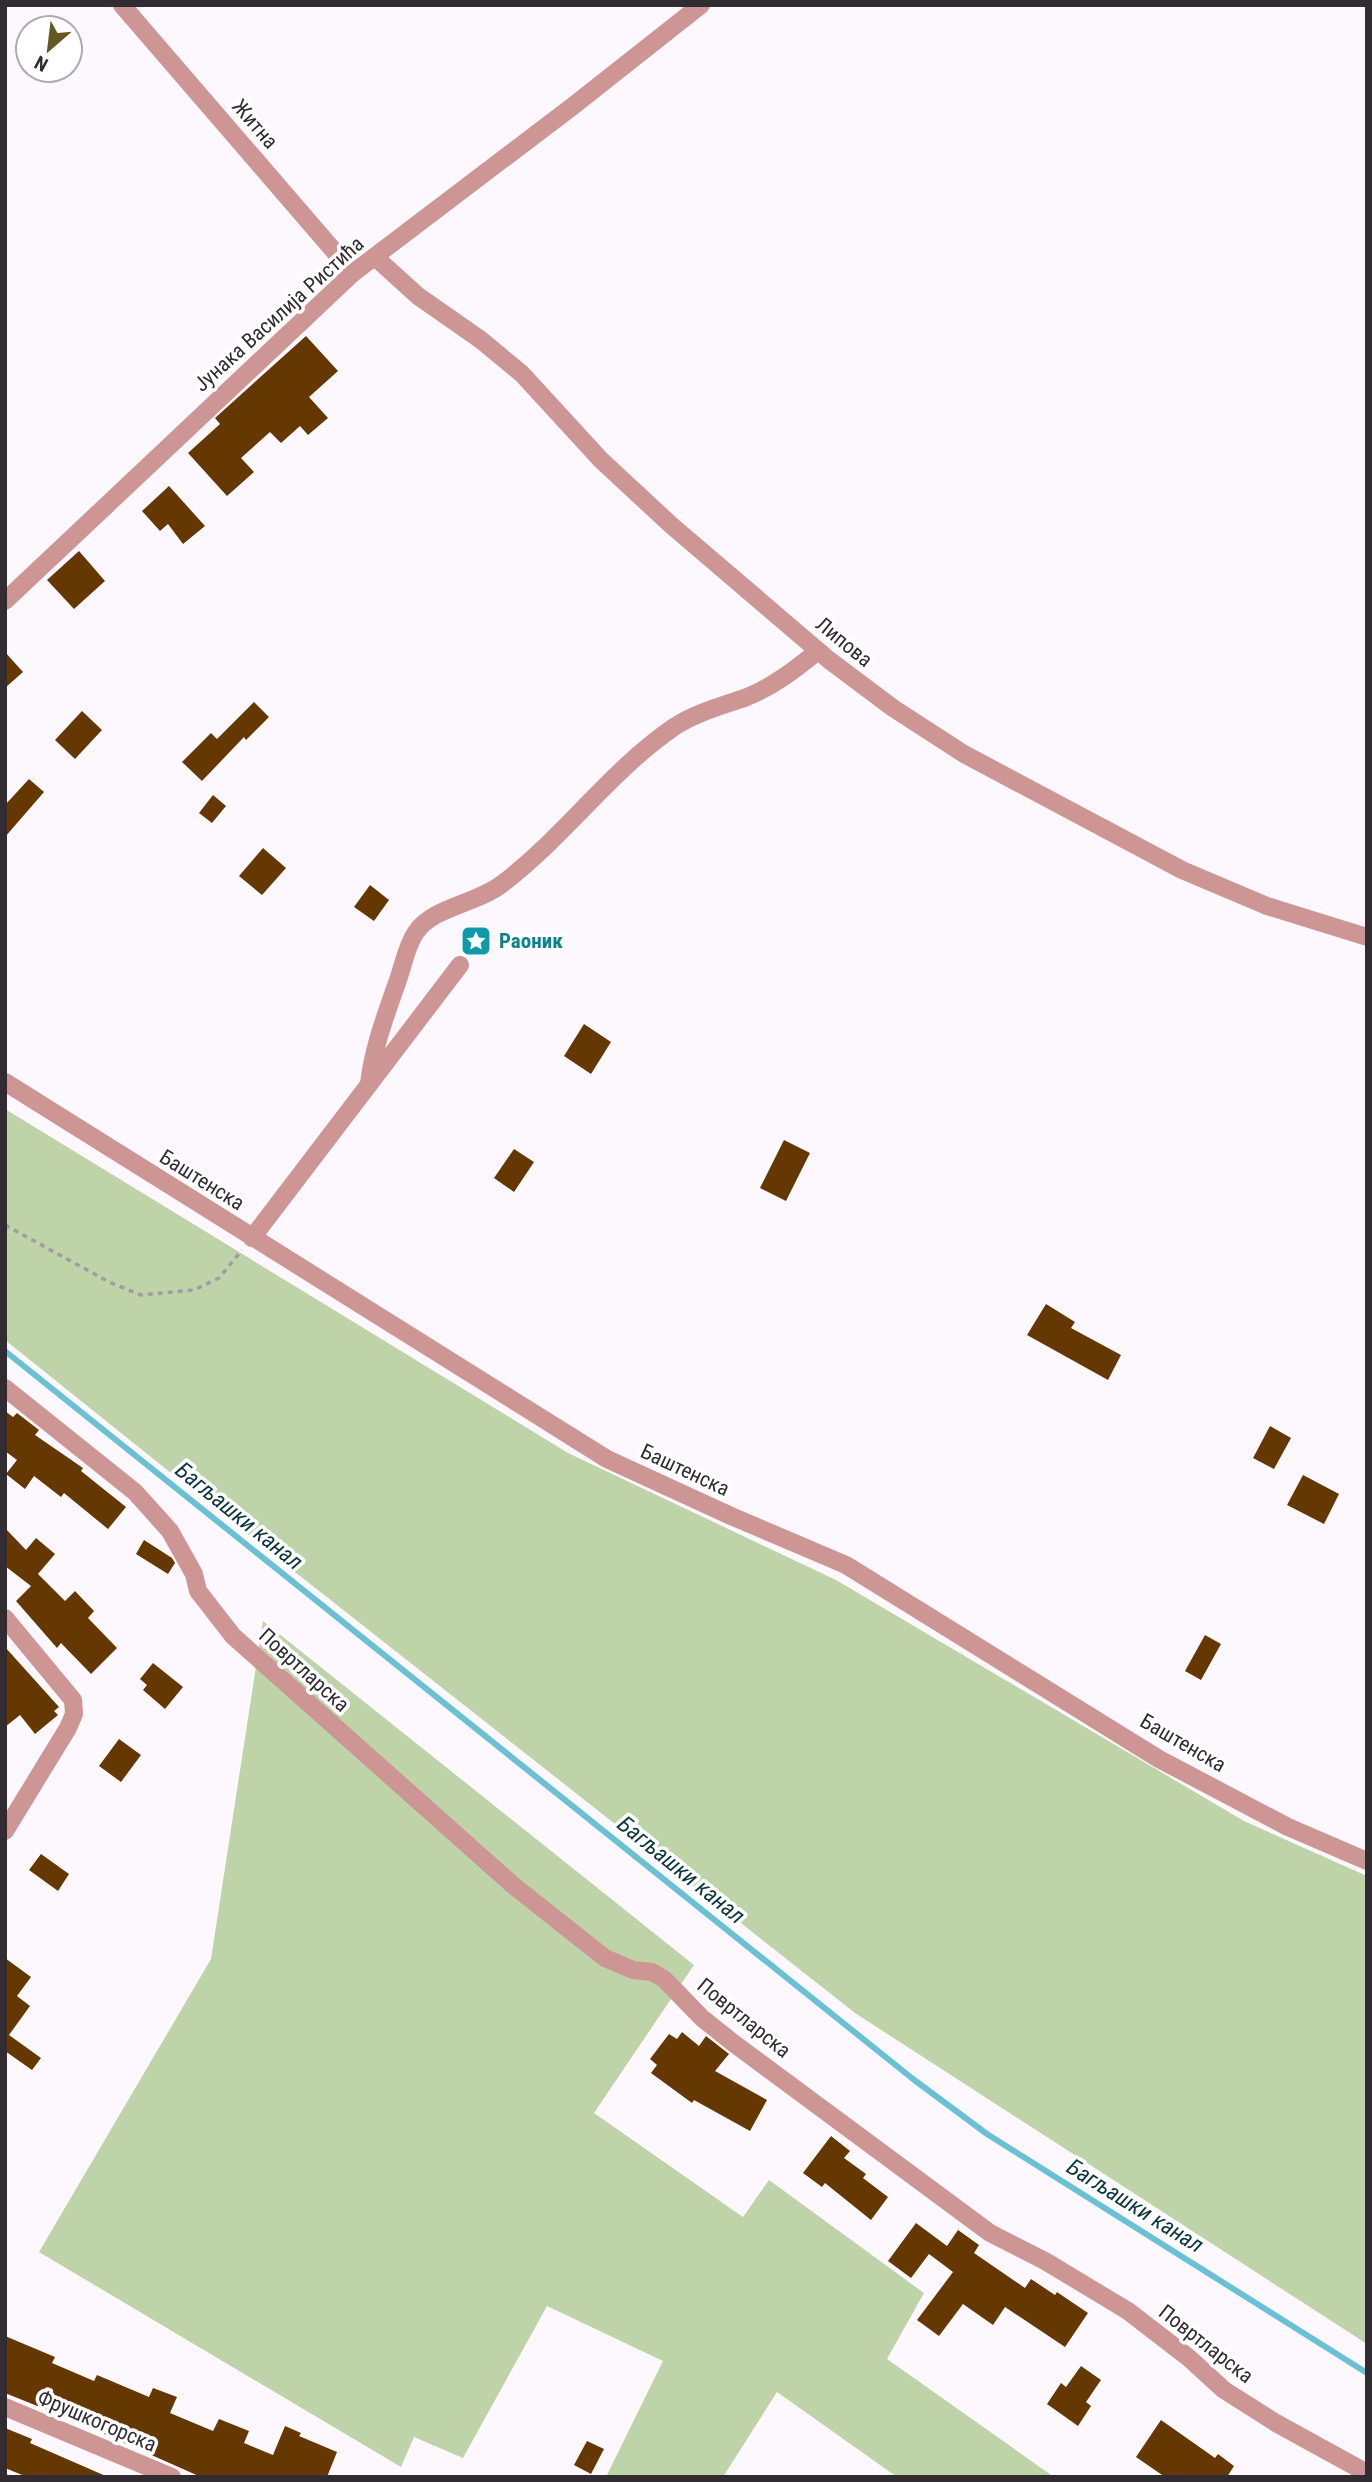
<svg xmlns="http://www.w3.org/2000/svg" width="1372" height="2482" viewBox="0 0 1372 2482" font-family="'Roboto Condensed',sans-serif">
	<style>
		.green { fill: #bed3a8 }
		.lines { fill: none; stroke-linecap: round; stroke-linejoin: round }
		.stream { stroke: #6ac1d5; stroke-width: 6 }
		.building { fill: #653701 }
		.path { stroke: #a19ca2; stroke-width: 3.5; stroke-dasharray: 5 5; stroke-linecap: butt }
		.minor { stroke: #cd9694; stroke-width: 18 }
		.labels { text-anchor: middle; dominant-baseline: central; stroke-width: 7; stroke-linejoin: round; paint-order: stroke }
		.street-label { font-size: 21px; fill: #312c32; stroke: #fff }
		.culture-label { font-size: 21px; font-weight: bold; fill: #0d838f; stroke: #fff; text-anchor: start }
		.water-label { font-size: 23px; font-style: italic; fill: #0c363f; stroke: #fff }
	</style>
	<rect width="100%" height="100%" fill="#fdf8fe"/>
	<!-- green -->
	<g class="green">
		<path d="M 5,1109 L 568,1453 L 836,1580 L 1244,1821 L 1367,1876 L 1367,2344 L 855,2013 L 267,1550 L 5,1340 Z"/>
		<path d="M 263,1621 L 694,1965 L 594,2113 L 743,2217 L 769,2180 L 924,2293 L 887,2359 L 1054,2477 L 897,2477 L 777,2392 L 723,2477 L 606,2477 L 663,2361 L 547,2306 L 463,2458 L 414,2437 L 401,2467 L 39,2252 L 211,1959 Z"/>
	</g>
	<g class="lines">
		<!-- stream -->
		<path class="stream" d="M 5,1351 L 913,2079 L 987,2134 L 1367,2373"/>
	</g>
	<!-- building -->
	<g class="building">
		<path d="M 306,336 L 338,371 L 309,397 L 328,418 L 308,435 L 300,426 L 281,443 L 270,432 L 241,458 L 254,472 L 227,496 L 188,453 L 220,424 L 215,418 Z"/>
		<path d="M 169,486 L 205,526 L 183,544 L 168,524 L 160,531 L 142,511 Z"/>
		<path d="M 79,551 L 105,581 L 74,609 L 47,580 Z"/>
		<path d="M 5,652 L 23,672 L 5,688 Z"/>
		<path d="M 254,702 L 269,717 L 246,740 L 244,737 L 202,781 L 182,762 L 211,733 L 217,739 Z"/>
		<path d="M 82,711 L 102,730 L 75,759 L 55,740 Z"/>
		<path d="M 29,779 L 44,792 L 5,837 L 5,805 Z"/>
		<path d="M 213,795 L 226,806 L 212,823 L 199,813 Z"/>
		<path d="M 263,848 L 286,868 L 262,895 L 239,876 Z"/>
		<path d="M 370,885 L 389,900 L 374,921 L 354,907 Z"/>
		<path d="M 584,1024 L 611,1042 L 591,1074 L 564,1056 Z"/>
		<path d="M 784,1140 L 810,1153 L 786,1201 L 760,1188 Z"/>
		<path d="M 514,1149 L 534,1162 L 514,1192 L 494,1178 Z"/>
		<path d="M 1046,1304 L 1075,1322 L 1071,1328 L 1121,1355 L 1108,1380 L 1027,1335 Z"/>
		<path d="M 5,1411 L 13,1417 L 17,1413 L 39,1430 L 35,1435 L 83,1468 L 81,1471 L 126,1507 L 108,1529 L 64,1493 L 61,1497 L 34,1476 L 25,1489 L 6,1474 L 17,1460 L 5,1451 Z"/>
		<path d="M 1270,1426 L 1291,1438 L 1274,1469 L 1253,1458 Z"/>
		<path d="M 1303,1475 L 1339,1494 L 1324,1524 L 1287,1505 Z"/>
		<path d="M 5,1528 L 26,1550 L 36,1538 L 55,1554 L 38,1574 L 65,1601 L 75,1591 L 94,1611 L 88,1618 L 117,1648 L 91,1674 L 61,1643 L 57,1648 L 16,1601 L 31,1586 L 5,1566 Z"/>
		<path d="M 144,1540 L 172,1558 L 175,1563 L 168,1574 L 136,1554 Z"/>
		<path d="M 1205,1635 L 1221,1644 L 1201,1680 L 1185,1671 Z"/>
		<path d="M 5,1647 L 59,1707 L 54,1711 L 58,1715 L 35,1734 L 20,1715 L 5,1727 Z"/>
		<path d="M 153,1663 L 183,1687 L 165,1709 L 143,1690 L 147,1685 L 140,1679 Z"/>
		<path d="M 119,1739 L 141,1755 L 121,1782 L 99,1766 Z"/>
		<path d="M 41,1854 L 69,1874 L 58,1891 L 29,1870 Z"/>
		<path d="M 5,1958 L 31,1977 L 17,1996 L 30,2006 L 9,2035 L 41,2058 L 32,2070 L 5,2051 Z"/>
		<path d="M 682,2032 L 699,2046 L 706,2036 L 729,2054 L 715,2071 L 767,2100 L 750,2131 L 694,2100 L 692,2103 L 651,2073 L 657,2065 L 650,2059 L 669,2034 L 677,2039 Z"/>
		<path d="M 831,2136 L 850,2151 L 844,2158 L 866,2174 L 863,2178 L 888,2197 L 871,2220 L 825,2183 L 822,2187 L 803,2173 Z"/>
		<path d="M 916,2223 L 947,2246 L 958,2230 L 979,2245 L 974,2253 L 1025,2288 L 1031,2279 L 1055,2295 L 1057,2292 L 1088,2313 L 1065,2347 L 1005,2307 L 993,2325 L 963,2304 L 939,2336 L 917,2320 L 953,2272 L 929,2254 L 911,2278 L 888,2261 Z"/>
		<path d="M 5,2336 L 55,2357 L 52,2363 L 94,2381 L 97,2375 L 149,2397 L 153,2388 L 177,2397 L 170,2413 L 213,2431 L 219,2419 L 249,2431 L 244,2443 L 273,2455 L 285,2426 L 301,2433 L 299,2436 L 337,2452 L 327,2477 L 201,2477 L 77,2422 L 5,2393 Z"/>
		<path d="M 1081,2366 L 1101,2380 L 1086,2402 L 1091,2406 L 1078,2426 L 1047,2404 L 1061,2383 L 1066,2387 Z"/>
		<path d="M 1161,2420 L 1215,2458 L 1218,2454 L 1234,2466 L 1227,2477 L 1165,2477 L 1136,2457 Z"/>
		<path d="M 5,2428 L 32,2439 L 30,2443 L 108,2477 L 27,2477 L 5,2468 Z"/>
		<path d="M 587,2441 L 604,2449 L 591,2474 L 574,2465 Z"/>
	</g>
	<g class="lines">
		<!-- path -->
		<path class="path" d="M 5,1225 L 109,1282 L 141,1295 L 194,1290 L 219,1278 L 242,1250"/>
		<!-- minor -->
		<g class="minor">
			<path d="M 122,5 L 353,273"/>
			<path d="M 375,257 L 418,296 L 481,340 L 522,374 L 601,460 L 671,525 L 829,660 L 893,708 L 964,754 L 1182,870 L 1267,906 L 1367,937"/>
			<path d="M 5,601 L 353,273 L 573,106 L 701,5"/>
			<path d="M 5,1082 L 607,1459 L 731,1516 L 846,1565 L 1159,1759 L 1288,1827 L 1367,1861"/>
			<path d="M 369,1084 C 373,1047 387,1012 399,977 C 404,962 407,945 416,932 C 433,907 476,904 502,884 C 564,837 610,771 674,727 C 697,712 722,706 747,697 C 774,686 797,668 818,651"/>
			<path d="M 252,1238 L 460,965"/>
			<path d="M 5,1388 L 135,1492 L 170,1531 L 194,1574 L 198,1591 L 233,1636 L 514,1886 L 605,1958 L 633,1970 L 652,1972 L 664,1979 L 702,2018 L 732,2042 L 990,2233 L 1045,2261 L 1128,2311 L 1189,2358 L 1224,2390 L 1276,2423 L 1367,2473"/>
			<path d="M 5,1618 L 73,1700 L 74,1714 L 68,1728 L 5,1831"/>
			<path d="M 5,2407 L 172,2477"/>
		</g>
	</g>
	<!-- icons -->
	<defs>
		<g id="sight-square" transform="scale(1.575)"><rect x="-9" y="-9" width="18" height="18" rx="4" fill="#0f9aa8" stroke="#fff"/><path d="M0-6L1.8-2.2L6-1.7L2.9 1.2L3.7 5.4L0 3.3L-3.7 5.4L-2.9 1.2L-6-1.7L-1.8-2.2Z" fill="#fff"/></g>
	</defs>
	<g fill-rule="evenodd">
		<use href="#sight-square" x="476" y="941"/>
	</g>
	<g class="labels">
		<!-- street labels -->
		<g class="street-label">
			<text transform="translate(255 124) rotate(49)">Житна</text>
			<text transform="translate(279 314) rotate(-42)">Јунака Василија Ристића</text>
			<text transform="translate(844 642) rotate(39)">Липова</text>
			<text transform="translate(202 1180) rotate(32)">Баштенска</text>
			<text transform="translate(685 1470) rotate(25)">Баштенска</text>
			<text transform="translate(304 1670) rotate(42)">Повртларска</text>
			<text transform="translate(1183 1743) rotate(30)">Баштенска</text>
			<text transform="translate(744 2018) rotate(39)">Повртларска</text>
			<text transform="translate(1206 2344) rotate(38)">Повртларска</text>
			<text transform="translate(97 2421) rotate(23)">Фрушкогорска</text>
		</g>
		<!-- culture labels -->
		<g class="culture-label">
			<text x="499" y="941">Раоник</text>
		</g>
		<!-- water labels -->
		<g class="water-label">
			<text transform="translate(239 1516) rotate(39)">Багљашки канал</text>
			<text transform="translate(681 1870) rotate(39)">Багљашки канал</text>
			<text transform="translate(1135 2206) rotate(32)">Багљашки канал</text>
		</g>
	</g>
	<!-- border -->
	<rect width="1372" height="2482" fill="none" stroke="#312c32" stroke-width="14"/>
	<!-- north arrow -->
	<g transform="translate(49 49) rotate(208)"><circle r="33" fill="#ffffff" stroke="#adabad" stroke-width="2"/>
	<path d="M0-5L12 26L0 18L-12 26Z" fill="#635824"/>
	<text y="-10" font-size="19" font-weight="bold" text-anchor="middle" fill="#312c32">N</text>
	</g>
</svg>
